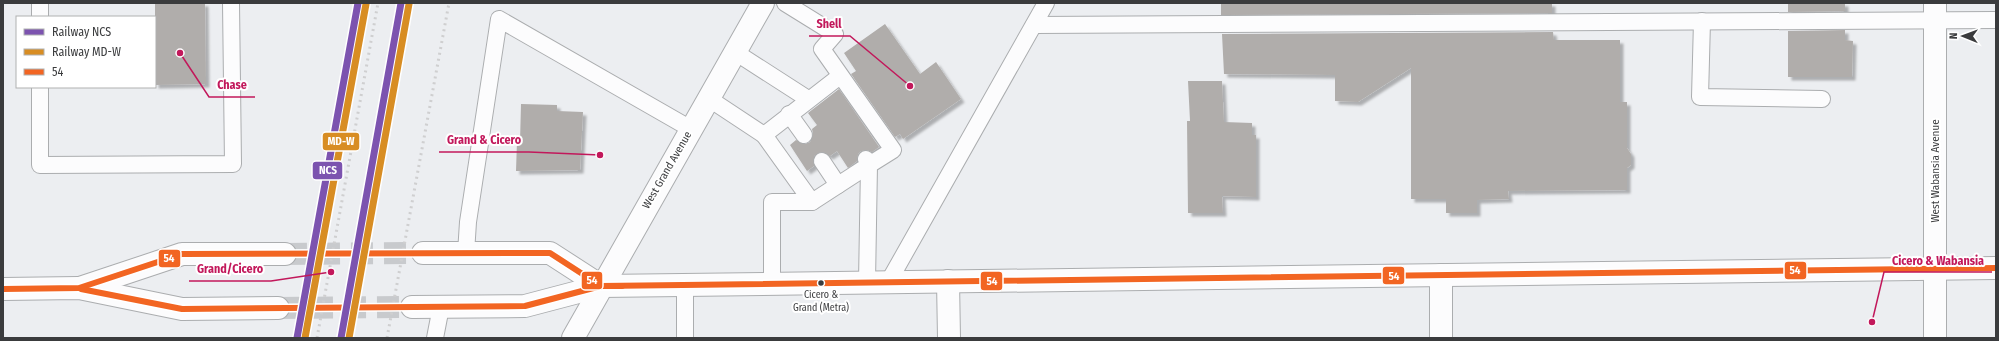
<svg xmlns="http://www.w3.org/2000/svg" width="1999" height="341" viewBox="0 0 1999 341" font-family="'Fira Sans Condensed',sans-serif">
	<style>
		.building { fill: #b0adab; filter: url(#shadow) }
		.lines { fill: none; stroke-linecap: round; stroke-linejoin: round }
		.primary-tunnel { stroke: #c8cacd; stroke-width: 22; stroke-dasharray: 22 11; stroke-linecap: butt }
		.service-casing { stroke: #abadaf; stroke-width: 18 }
		.minor-casing { stroke: #abadaf; stroke-width: 24 }
		.secondary-casing { stroke: #abadaf; stroke-width: 24 }
		.primary-casing { stroke: #abadaf; stroke-width: 24 }
		.service { stroke: #fcfcfd; stroke-width: 16 }
		.minor { stroke: #fcfcfd; stroke-width: 22 }
		.secondary { stroke: #fcfcfd; stroke-width: 22 }
		.primary { stroke: #fcfcfd; stroke-width: 22 }
		.rail { stroke: #cfcfd0; stroke-width: 3; stroke-dasharray: 2 4; stroke-linecap: butt }
		.bus-1-casing { stroke: #fff; stroke-width: 9 }
		.bus-1 { stroke: #f26522; stroke-width: 6 }
		.rail-1-casing { stroke: #fff; stroke-width: 10 }
		.rail-2-casing { stroke: #fff; stroke-width: 10 }
		.rail-1 { stroke: #7c53af; stroke-width: 7 }
		.rail-2 { stroke: #d88d23; stroke-width: 7 }
		.bus-dot { fill: #3a3b3d; stroke: #fff; stroke-width: 1.5 }
		.labels { text-anchor: middle; dominant-baseline: central; stroke-width: 4; stroke-linejoin: round; paint-order: stroke }
		.bus-label { font-size: 10px; fill: #3a3b3d; stroke: #fff }
		.street-label { font-size: 11px; fill: #3a3b3d; stroke: #fff }
		.leader { fill: none; stroke: #c2185b; stroke-width: 1.5 }
		.callout-dot { fill: #c2185b; stroke: #fff; stroke-width: 1.5 }
		.callout-label { font-size: 12px; text-anchor: middle; font-weight: bold; fill: #c2185b; stroke: #fff; stroke-width: 4; stroke-linejoin: round; paint-order: stroke }
		.line-badge { stroke: #fff; stroke-width: 1.5 }
		.badge-label { font-size: 11px; text-anchor: middle; font-weight: bold; fill: #fff }
	</style>
	<defs>
		<filter id="shadow"><feDropShadow dx="3.5" dy="3.5" stdDeviation="1" flood-color="#0004"/></filter>
	</defs>
	<rect width="100%" height="100%" fill="#eceef1"/>
	<!-- building -->
	<g class="building">
		<path d="M 155,3 L 205,3 L 206,84 L 155,85 Z"/>
		<path d="M 1221,3 L 1552,3 L 1552,13 L 1221,15 Z"/>
		<path d="M 1788,3 L 1845,3 L 1845,11 L 1788,12 Z"/>
		<path d="M 885,24 L 920,74 L 936,62 L 961,99 L 903,139 L 900,134 L 895,137 L 851,74 L 856,71 L 844,53 Z"/>
		<path d="M 1845,30 L 1845,40 L 1853,41 L 1852,77 L 1788,77 L 1788,31 Z"/>
		<path d="M 1553,32 L 1554,40 L 1620,40 L 1620,102 L 1627,102 L 1627,148 L 1631,154 L 1631,165 L 1627,168 L 1627,190 L 1508,191 L 1509,199 L 1477,200 L 1477,213 L 1446,213 L 1446,199 L 1411,199 L 1411,68 L 1358,102 L 1335,101 L 1335,75 L 1224,74 L 1222,34 Z"/>
		<path d="M 1188,81 L 1222,81 L 1224,122 L 1252,123 L 1252,135 L 1256,135 L 1256,197 L 1222,196 L 1223,213 L 1188,213 L 1187,121 L 1190,121 Z"/>
		<path d="M 839,89 L 879,147 L 872,152 L 867,150 L 861,151 L 858,154 L 857,161 L 848,168 L 837,151 L 830,156 L 821,152 L 814,156 L 814,166 L 807,171 L 790,145 L 796,140 L 805,144 L 810,142 L 813,134 L 812,129 L 817,125 L 808,113 Z"/>
		<path d="M 521,104 L 557,105 L 557,111 L 583,112 L 580,170 L 516,171 L 517,141 L 520,142 Z"/>
	</g>
	<g class="lines">
		<!-- primary-tunnel -->
		<g class="primary-tunnel">
			<path d="M 285,254 L 423,253"/>
			<path d="M 278,308 L 412,307"/>
		</g>
		<!-- service casing -->
		<g class="service-casing">
			<g id="service">
				<path d="M 40,3 L 40,17"/>
				<path d="M 785,3 L 835,34 L 822,49 L 893,150 L 869,165 L 867,282"/>
				<path d="M 1702,21 L 1700,97 L 1822,99"/>
				<path d="M 1034,25 L 1996,20"/>
				<path d="M 735,52 L 808,99"/>
				<path d="M 840,76 L 764,135 L 812,202 L 869,165 L 866,159"/>
				<path d="M 40,87 L 40,165 L 233,164 L 231,3"/>
				<path d="M 708,98 L 764,135"/>
				<path d="M 789,114 L 804,135"/>
				<path d="M 822,161 L 838,185"/>
				<path d="M 466,253 L 468,222 L 499,19 L 691,129"/>
				<path d="M 889,281 L 1046,3"/>
				<path d="M 772,283 L 772,202 L 812,202"/>
				<path d="M 685,285 L 685,338"/>
				<path d="M 435,338 L 441,307"/>
			</g>
		</g>
		<!-- minor casing -->
		<g class="minor-casing">
			<g id="minor">
				<path d="M 1935,3 L 1935,338"/>
				<path d="M 1441,275 L 1441,338"/>
				<path d="M 948,281 L 949,338"/>
			</g>
		</g>
		<!-- secondary casing -->
		<g class="secondary-casing">
			<path id="secondary" d="M 573,338 L 763,3"/>
		</g>
		<!-- primary casing -->
		<g class="primary-casing">
			<g id="primary">
				<path d="M 423,253 L 550,253 L 601,286"/>
				<path d="M 80,288 L 182,254 L 285,254"/>
				<path d="M 3,289 L 79,288 L 182,309 L 278,308"/>
				<path d="M 412,307 L 525,306 L 601,286 L 1996,268"/>
			</g>
		</g>
		<!-- service -->
		<use href="#service" class="service"/>
		<!-- minor -->
		<use href="#minor" class="minor"/>
		<!-- secondary -->
		<use href="#secondary" class="secondary"/>
		<!-- primary -->
		<use href="#primary" class="primary"/>
		<!-- rail -->
		<g class="rail">
			<path d="M 396,35 L 402,3"/>
			<path d="M 317,338 L 378,3"/>
			<path d="M 387,338 L 449,3"/>
		</g>
		<!-- bus-1 casing -->
		<g class="bus-1-casing">
			<g id="bus-1">
				<path d="M 3,289 L 79,288 L 182,254 L 550,253 L 601,286 L 1996,268"/>
				<path d="M 81,289 L 182,309 L 525,306 L 601,286 L 622,286"/>
			</g>
		</g>
		<!-- bus-1 -->
		<use href="#bus-1" class="bus-1"/>
		<!-- rail-1 casing -->
		<g class="rail-1-casing">
			<g id="rail-1">
				<path d="M 297,338 L 358,3"/>
				<path d="M 341,338 L 401,3"/>
			</g>
		</g>
		<!-- rail-2 casing -->
		<g class="rail-2-casing">
			<g id="rail-2">
				<path d="M 305,338 L 366,4"/>
				<path d="M 349,338 L 409,4"/>
			</g>
		</g>
		<!-- rail-1 -->
		<use href="#rail-1" class="rail-1"/>
		<!-- rail-2 -->
		<use href="#rail-2" class="rail-2"/>
	</g>
	<!-- markers -->
	<circle class="bus-dot" cx="821" cy="283" r="3.5"/>
	<g class="labels">
		<!-- bus labels -->
		<g class="bus-label">
			<text x="821" y="295">Cicero &amp;<tspan x="821" dy="13">Grand (Metra)</tspan></text>
		</g>
		<!-- street labels -->
		<g class="street-label">
			<text transform="translate(667 170) rotate(-60)">West Grand Avenue</text>
			<text transform="translate(1935 171) rotate(-90)">West Wabansia Avenue</text>
		</g>
	</g>
	<!-- callouts -->
	<path class="leader" d="M910 86L850 36H809M180 53L209 97H255M600 155L529 152H439M1872 322L1884 272H1992M331 272L271 281H189"/>
	<g class="callout-dot">
		<circle cx="910" cy="86" r="4"/>
		<circle cx="180" cy="53" r="4"/>
		<circle cx="600" cy="155" r="4"/>
		<circle cx="1872" cy="322" r="4"/>
		<circle cx="331" cy="272" r="4"/>
	</g>
	<g class="callout-label">
		<text x="829" y="28">Shell</text>
		<text x="232" y="89">Chase</text>
		<text x="484" y="144">Grand &amp; Cicero</text>
		<text x="1938" y="265">Cicero &amp; Wabansia</text>
		<text x="230" y="273">Grand/Cicero</text>
	</g>
	<g class="line-badge">
		<rect x="322" y="132" width="38" height="19" rx="4" fill="#d88d23"/>
		<rect x="312" y="161" width="31" height="19" rx="4" fill="#7c53af"/>
		<rect x="158" y="249" width="23" height="19" rx="4" fill="#f26522"/>
		<rect x="1784" y="261" width="23" height="19" rx="4" fill="#f26522"/>
		<rect x="1382" y="266" width="23" height="19" rx="4" fill="#f26522"/>
		<rect x="581" y="271" width="22" height="19" rx="4" fill="#f26522"/>
		<rect x="980" y="271" width="23" height="20" rx="4" fill="#f26522"/>
	</g>
	<g class="badge-label">
		<text x="341" y="145">MD-W</text>
		<text x="328" y="174">NCS</text>
		<text x="169" y="262">54</text>
		<text x="1795" y="274">54</text>
		<text x="1394" y="280">54</text>
		<text x="592" y="284">54</text>
		<text x="992" y="285">54</text>
	</g>
	<!-- border -->
	<rect width="1999" height="341" fill="none" stroke="#3a3b3d" stroke-width="8"/>
	<!-- legend -->
	<rect x="16" y="16" width="140" height="72" fill="#ffffff" stroke="#b0b1b1"/>
	<rect x="24" y="29" width="20" height="6" fill="#7c53af" stroke="#b0b1b1"/>
	<text x="52" y="36" font-size="12" fill="#3a3b3d">Railway NCS</text>
	<rect x="24" y="49" width="20" height="6" fill="#d88d23" stroke="#b0b1b1"/>
	<text x="52" y="56" font-size="12" fill="#3a3b3d">Railway MD-W</text>
	<rect x="24" y="69" width="20" height="6" fill="#f26522" stroke="#b0b1b1"/>
	<text x="52" y="76" font-size="12" fill="#3a3b3d">54</text>
	<!-- north arrow -->
	<g transform="translate(1963 36) rotate(271)" stroke="#ffffff" stroke-width="3" paint-order="stroke">
	<path d="M0-3L7 15L0 10L-7 15Z" fill="#3a3b3d"/>
	<text y="-6" font-size="11" font-weight="bold" text-anchor="middle" fill="#3a3b3d">N</text>
	</g>
</svg>
